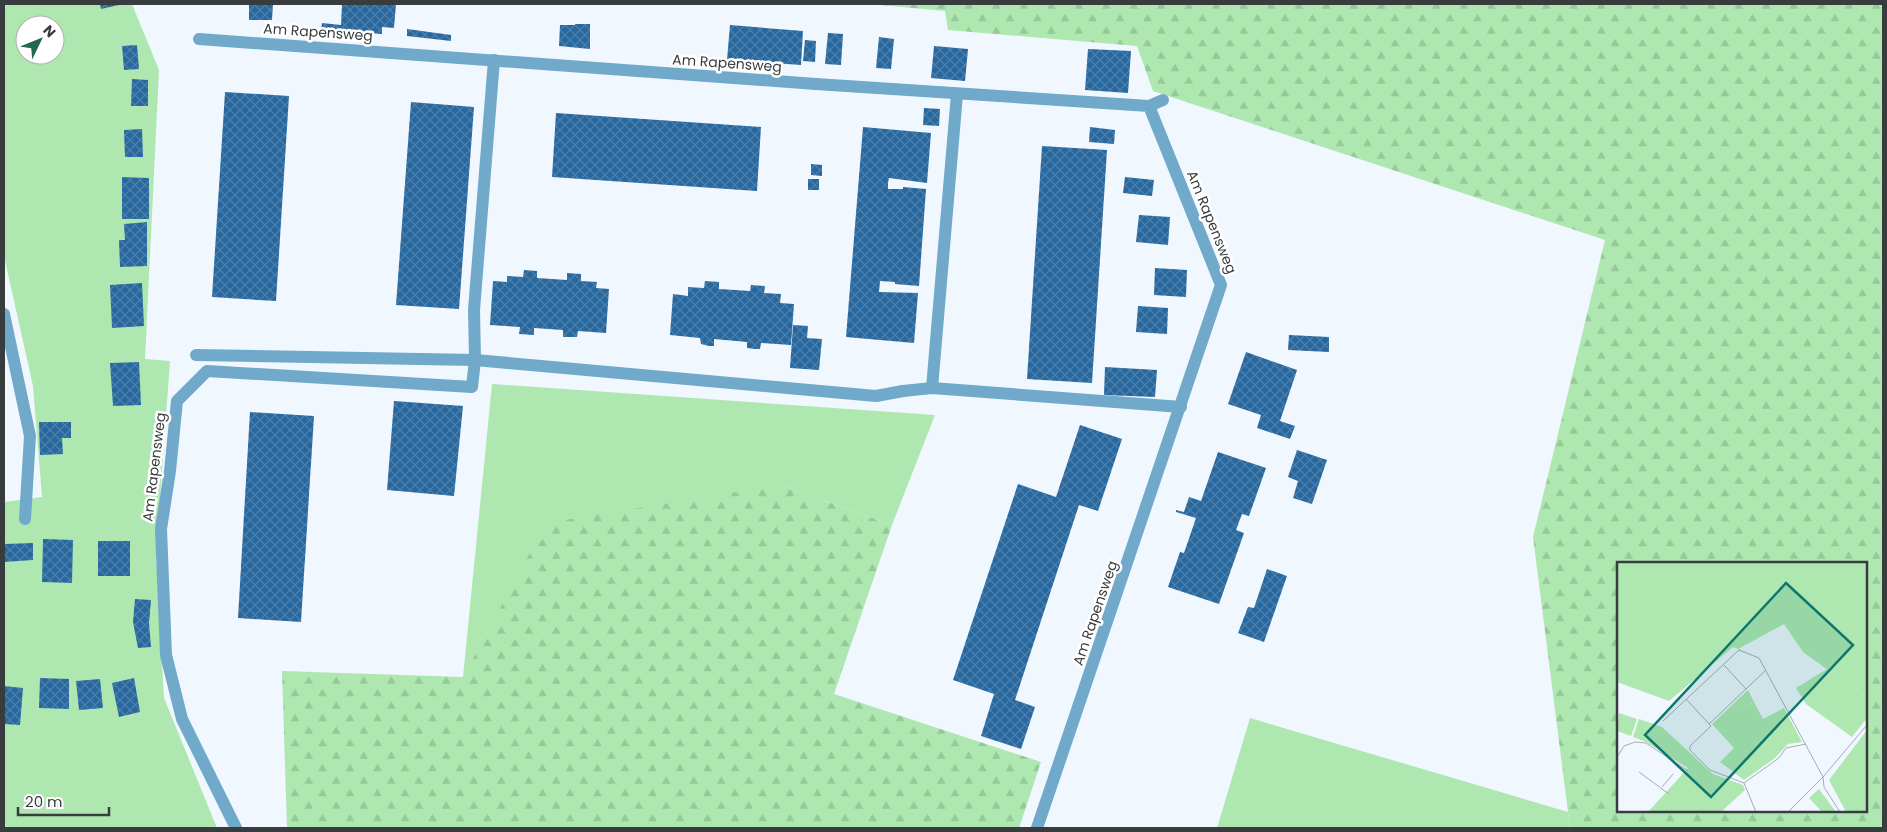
<svg xmlns="http://www.w3.org/2000/svg" width="1887" height="832" viewBox="0 0 1887 832" font-family="Poppins,sans-serif">
	<style>
		.green { fill: #aee8b0; fill-rule: evenodd }
		.forest { fill: url(#forest-firs); fill-rule: evenodd }
		.building { fill: url(#building-cross-hatch) }
		.lines { fill: none; stroke-linecap: round; stroke-linejoin: round }
		.lane { stroke: #70a9c9; stroke-width: 12 }
		.street { stroke: #70a9c9; stroke-width: 12 }
		.labels { text-anchor: middle; dominant-baseline: central; stroke-width: 5; stroke-linejoin: round; paint-order: stroke }
		.street-label { font-size: 14px; fill: #393c3e; stroke: #fff }
		.inset-road { fill: none; stroke: #a7acb2; stroke-width: 1 }
		.view { fill: #0f766e; fill-opacity: 0.15; stroke: #0f766e; stroke-width: 2.5 }
		.inset-edge { fill: none; stroke: #393c3e; stroke-width: 2.5 }
	</style>
	<defs>
		<pattern id="forest-firs" width="22" height="20" patternUnits="userSpaceOnUse" patternTransform="scale(1.25)"><rect width="22" height="20" fill="#aee8b0"/><path d="M5 1l3.5 6h-7zM16 11l3.5 6h-7z" fill="#96c898"/></pattern>
		<pattern id="building-cross-hatch" width="8" height="8" patternUnits="userSpaceOnUse" patternTransform="scale(1.25)"><rect width="8" height="8" fill="#26689f"/><path d="M0 0l8 8M0 8l8-8" fill="none" stroke="#4e7fa8"/></pattern>
	</defs>
	<rect width="100%" height="100%" fill="#f0f7ff"/>
	<!-- green -->
	<g class="green">
		<path d="M 4,4 L 132,4 L 159,70 L 145,359 L 170,361 L 156,552 L 164,698 L 217,828 L 4,828 L 4,502 L 42,497 L 33,386 L 4,256 ZM 25,25 L 55,25 L 55,55 L 25,55 Z"/>
		<path d="M 492,384 L 935,415 L 892,525 L 781,485 L 463,677 Z"/>
		<path d="M 1250,718 L 1568,812 L 1570,828 L 1217,828 Z"/>
	</g>
	<!-- forest -->
	<g class="forest">
		<path d="M 870,4 L 1883,4 L 1883,828 L 1570,828 L 1533,537 L 1605,240 L 1153,91 L 1137,46 L 948,30 L 945,11 ZM 1618,563 L 1866,563 L 1866,811 L 1618,811 Z"/>
		<path d="M 781,485 L 892,525 L 834,694 L 1041,762 L 1019,828 L 287,828 L 282,671 L 463,677 L 546,523 Z"/>
	</g>
	<!-- building -->
	<g class="building">
		<path d="M 100,4 L 118,4 L 119,5 L 101,9 Z"/>
		<path d="M 249,4 L 273,4 L 272,20 L 249,20 Z"/>
		<path d="M 342,4 L 396,4 L 394,28 L 382,27 L 382,34 L 321,30 L 322,23 L 341,25 Z"/>
		<path d="M 575,24 L 590,24 L 590,49 L 559,46 L 560,25 L 575,25 Z"/>
		<path d="M 730,25 L 803,31 L 801,65 L 727,60 Z"/>
		<path d="M 407,29 L 451,35 L 451,41 L 407,36 Z"/>
		<path d="M 828,33 L 843,34 L 841,65 L 825,64 Z"/>
		<path d="M 879,37 L 894,39 L 891,69 L 876,68 Z"/>
		<path d="M 805,40 L 816,41 L 815,62 L 803,61 Z"/>
		<path d="M 137,45 L 139,69 L 124,70 L 122,46 Z"/>
		<path d="M 934,46 L 968,49 L 965,81 L 931,78 Z"/>
		<path d="M 1088,49 L 1131,51 L 1128,93 L 1085,90 Z"/>
		<path d="M 132,79 L 148,80 L 148,106 L 131,106 Z"/>
		<path d="M 225,92 L 289,96 L 276,301 L 212,297 Z"/>
		<path d="M 411,102 L 474,107 L 459,309 L 396,305 Z"/>
		<path d="M 924,108 L 940,109 L 939,126 L 923,125 Z"/>
		<path d="M 556,113 L 761,127 L 757,191 L 552,177 Z"/>
		<path d="M 863,127 L 931,133 L 927,183 L 889,178 L 888,183 L 888,189 L 903,189 L 903,187 L 926,189 L 919,286 L 895,284 L 895,282 L 880,281 L 879,292 L 918,293 L 914,343 L 846,337 Z"/>
		<path d="M 1090,127 L 1115,130 L 1114,144 L 1089,142 Z"/>
		<path d="M 142,129 L 143,157 L 125,157 L 124,130 Z"/>
		<path d="M 1042,146 L 1107,150 L 1092,383 L 1027,379 Z"/>
		<path d="M 811,164 L 822,165 L 822,176 L 811,175 Z"/>
		<path d="M 122,177 L 149,178 L 149,219 L 122,219 Z"/>
		<path d="M 1125,177 L 1154,180 L 1152,196 L 1123,193 Z"/>
		<rect x="808" y="179" width="11" height="11"/>
		<path d="M 1139,215 L 1170,217 L 1168,245 L 1136,242 Z"/>
		<path d="M 147,222 L 147,266 L 120,267 L 119,240 L 125,240 L 124,224 Z"/>
		<path d="M 1155,268 L 1187,270 L 1186,297 L 1154,295 Z"/>
		<path d="M 524,270 L 537,271 L 537,278 L 567,280 L 567,273 L 581,274 L 581,281 L 597,282 L 596,288 L 609,289 L 606,333 L 578,331 L 577,337 L 563,337 L 563,330 L 534,328 L 534,335 L 519,334 L 520,327 L 490,325 L 493,281 L 507,282 L 507,276 L 523,277 Z"/>
		<path d="M 705,281 L 719,282 L 719,289 L 735,290 L 750,291 L 751,285 L 765,286 L 764,293 L 781,294 L 780,303 L 794,304 L 791,345 L 761,343 L 760,349 L 755,349 L 747,348 L 747,342 L 714,339 L 714,346 L 709,346 L 701,344 L 700,338 L 670,335 L 673,294 L 688,296 L 688,287 L 704,288 Z"/>
		<path d="M 142,283 L 144,326 L 112,328 L 110,285 Z"/>
		<path d="M 1138,306 L 1168,308 L 1167,334 L 1136,332 Z"/>
		<path d="M 793,325 L 808,326 L 807,338 L 822,339 L 819,370 L 790,368 Z"/>
		<path d="M 1289,335 L 1329,337 L 1329,352 L 1288,350 Z"/>
		<path d="M 1246,352 L 1297,370 L 1280,421 L 1295,426 L 1290,439 L 1257,428 L 1261,415 L 1228,404 Z"/>
		<path d="M 139,362 L 141,405 L 113,406 L 110,363 Z"/>
		<path d="M 1105,367 L 1157,370 L 1155,397 L 1104,395 Z"/>
		<path d="M 394,401 L 463,406 L 454,496 L 387,490 Z"/>
		<path d="M 250,412 L 314,416 L 301,622 L 238,618 Z"/>
		<path d="M 39,422 L 71,422 L 71,438 L 62,438 L 63,454 L 40,455 Z"/>
		<path d="M 155,424 L 162,424 L 158,493 L 151,492 Z"/>
		<path d="M 1080,425 L 1122,439 L 1098,511 L 1079,505 L 1015,700 L 1035,707 L 1021,749 L 981,736 L 994,694 L 953,680 L 1018,484 L 1056,497 Z"/>
		<path d="M 1297,450 L 1327,460 L 1312,504 L 1293,498 L 1298,481 L 1288,477 Z"/>
		<path d="M 1218,452 L 1266,468 L 1249,516 L 1242,514 L 1236,530 L 1244,533 L 1219,604 L 1168,587 L 1180,552 L 1184,553 L 1196,518 L 1176,512 L 1176,510 L 1184,512 L 1189,497 L 1201,501 Z"/>
		<path d="M 43,539 L 73,540 L 72,583 L 42,582 Z"/>
		<rect x="98" y="541" width="32" height="35"/>
		<path d="M 33,543 L 33,560 L 4,562 L 4,544 Z"/>
		<path d="M 1267,569 L 1287,576 L 1264,642 L 1238,633 L 1248,607 L 1254,608 Z"/>
		<path d="M 135,599 L 151,600 L 149,623 L 151,647 L 138,648 L 133,622 Z"/>
		<path d="M 40,678 L 69,679 L 69,709 L 39,708 Z"/>
		<path d="M 134,678 L 140,712 L 119,717 L 112,683 Z"/>
		<path d="M 100,679 L 103,708 L 79,710 L 76,681 Z"/>
		<path d="M 4,686 L 23,688 L 20,725 L 4,724 Z"/>
	</g>
	<g class="lines">
		<!-- lane -->
		<g class="lane">
			<path d="M 199,39 L 816,84"/>
			<path d="M 1149,106 L 1163,100"/>
			<path d="M 4,314 L 30,436 L 25,519"/>
			<path d="M 196,355 L 475,360 L 876,396 L 903,391"/>
			<path d="M 932,388 L 957,94"/>
			<path d="M 236,828 L 182,719 L 166,655 L 161,529 L 170,471 L 177,401 L 207,371 L 472,387 L 475,360 L 474,310 L 494,60"/>
		</g>
		<!-- street -->
		<g class="street">
			<path d="M 816,84 L 1149,106 L 1221,285 L 1037,828"/>
			<path d="M 903,391 L 932,388 L 1181,407"/>
		</g>
	</g>
	<g class="labels">
		<!-- street labels -->
		<g class="street-label">
			<text transform="translate(318 32) rotate(4)">Am Rapensweg</text>
			<text transform="translate(727 63) rotate(4)">Am Rapensweg</text>
			<text transform="translate(1212 222) rotate(68)">Am Rapensweg</text>
			<text transform="translate(154 467) rotate(-83)">Am Rapensweg</text>
			<text transform="translate(1095 613) rotate(-71)">Am Rapensweg</text>
		</g>
	</g>
	<!-- overview -->
	<g transform="translate(1617 562)">
		<rect width="250" height="250" fill="#f0f7ff"/>
		<path d="M 210,107 L 250,136 L 250,156 L 235,175 L 189,142 L 179,126 ZM 131,128 L 137,140 L 125,146 L 117,186 L 95,162 ZM 2,151 L 20,157 L 14,174 L 0,169 ZM 22,157 L 45,165 L 96,212 L 126,223 L 128,228 L 104,250 L 31,250 L 71,206 L 29,180 L 16,175 Z" fill="#aee8b0"/>
		<path d="M 0,0 L 250,0 L 250,136 L 186,90 L 167,62 L 121,87 L 116,85 L 52,139 L 0,120 ZM 137,140 L 146,157 L 167,146 L 185,180 L 171,182 L 158,196 L 127,218 L 103,200 L 117,186 L 110,168 L 125,146 ZM 250,168 L 250,250 L 229,250 L 212,218 ZM 202,227 L 219,250 L 205,250 L 192,236 Z" fill="#aee8b0"/>
		<path class="inset-road" d="M 122,88 L 142,96 L 206,215 L 207,225 L 223,250M 107,103 L 129,127M 69,137 L 94,164 L 73,184 L 73,188 L 93,208 L 127,221M 46,159 L 123,87M 92,162 L 149,108M 0,195 L 7,184 L 18,180 L 29,181 L 71,209M 22,210 L 52,232M 127,221 L 162,196 L 169,186 L 189,182M 127,221 L 139,250M 45,225 L 56,212M 171,250 L 206,215 L 250,163"/>
		<path class="view" d="M 169,21 L 236,83 L 94,235 L 28,173 Z"/>
		<rect width="250" height="250" class="inset-edge"/>
	</g>
	<!-- border -->
	<rect width="1887" height="832" fill="none" stroke="#393c3e" stroke-width="10"/>
	<!-- north arrow -->
	<g transform="translate(40 40) rotate(47)"><circle r="24" fill="#ffffff" stroke="#b0b1b2"/>
	<path d="M0-4L9 19L0 12L-9 19Z" fill="#246757"/>
	<text y="-8" font-size="14" font-weight="bold" text-anchor="middle" fill="#393c3e">N</text>
	</g>
	<!-- scale -->
	<path d="M18 807v8h91v-8" fill="none" stroke="#393c3e" stroke-width="2.5"/>
	<text x="25" y="807" font-size="15" fill="#393c3e" stroke="#ffffff" stroke-width="4" paint-order="stroke">20 m</text>
</svg>
